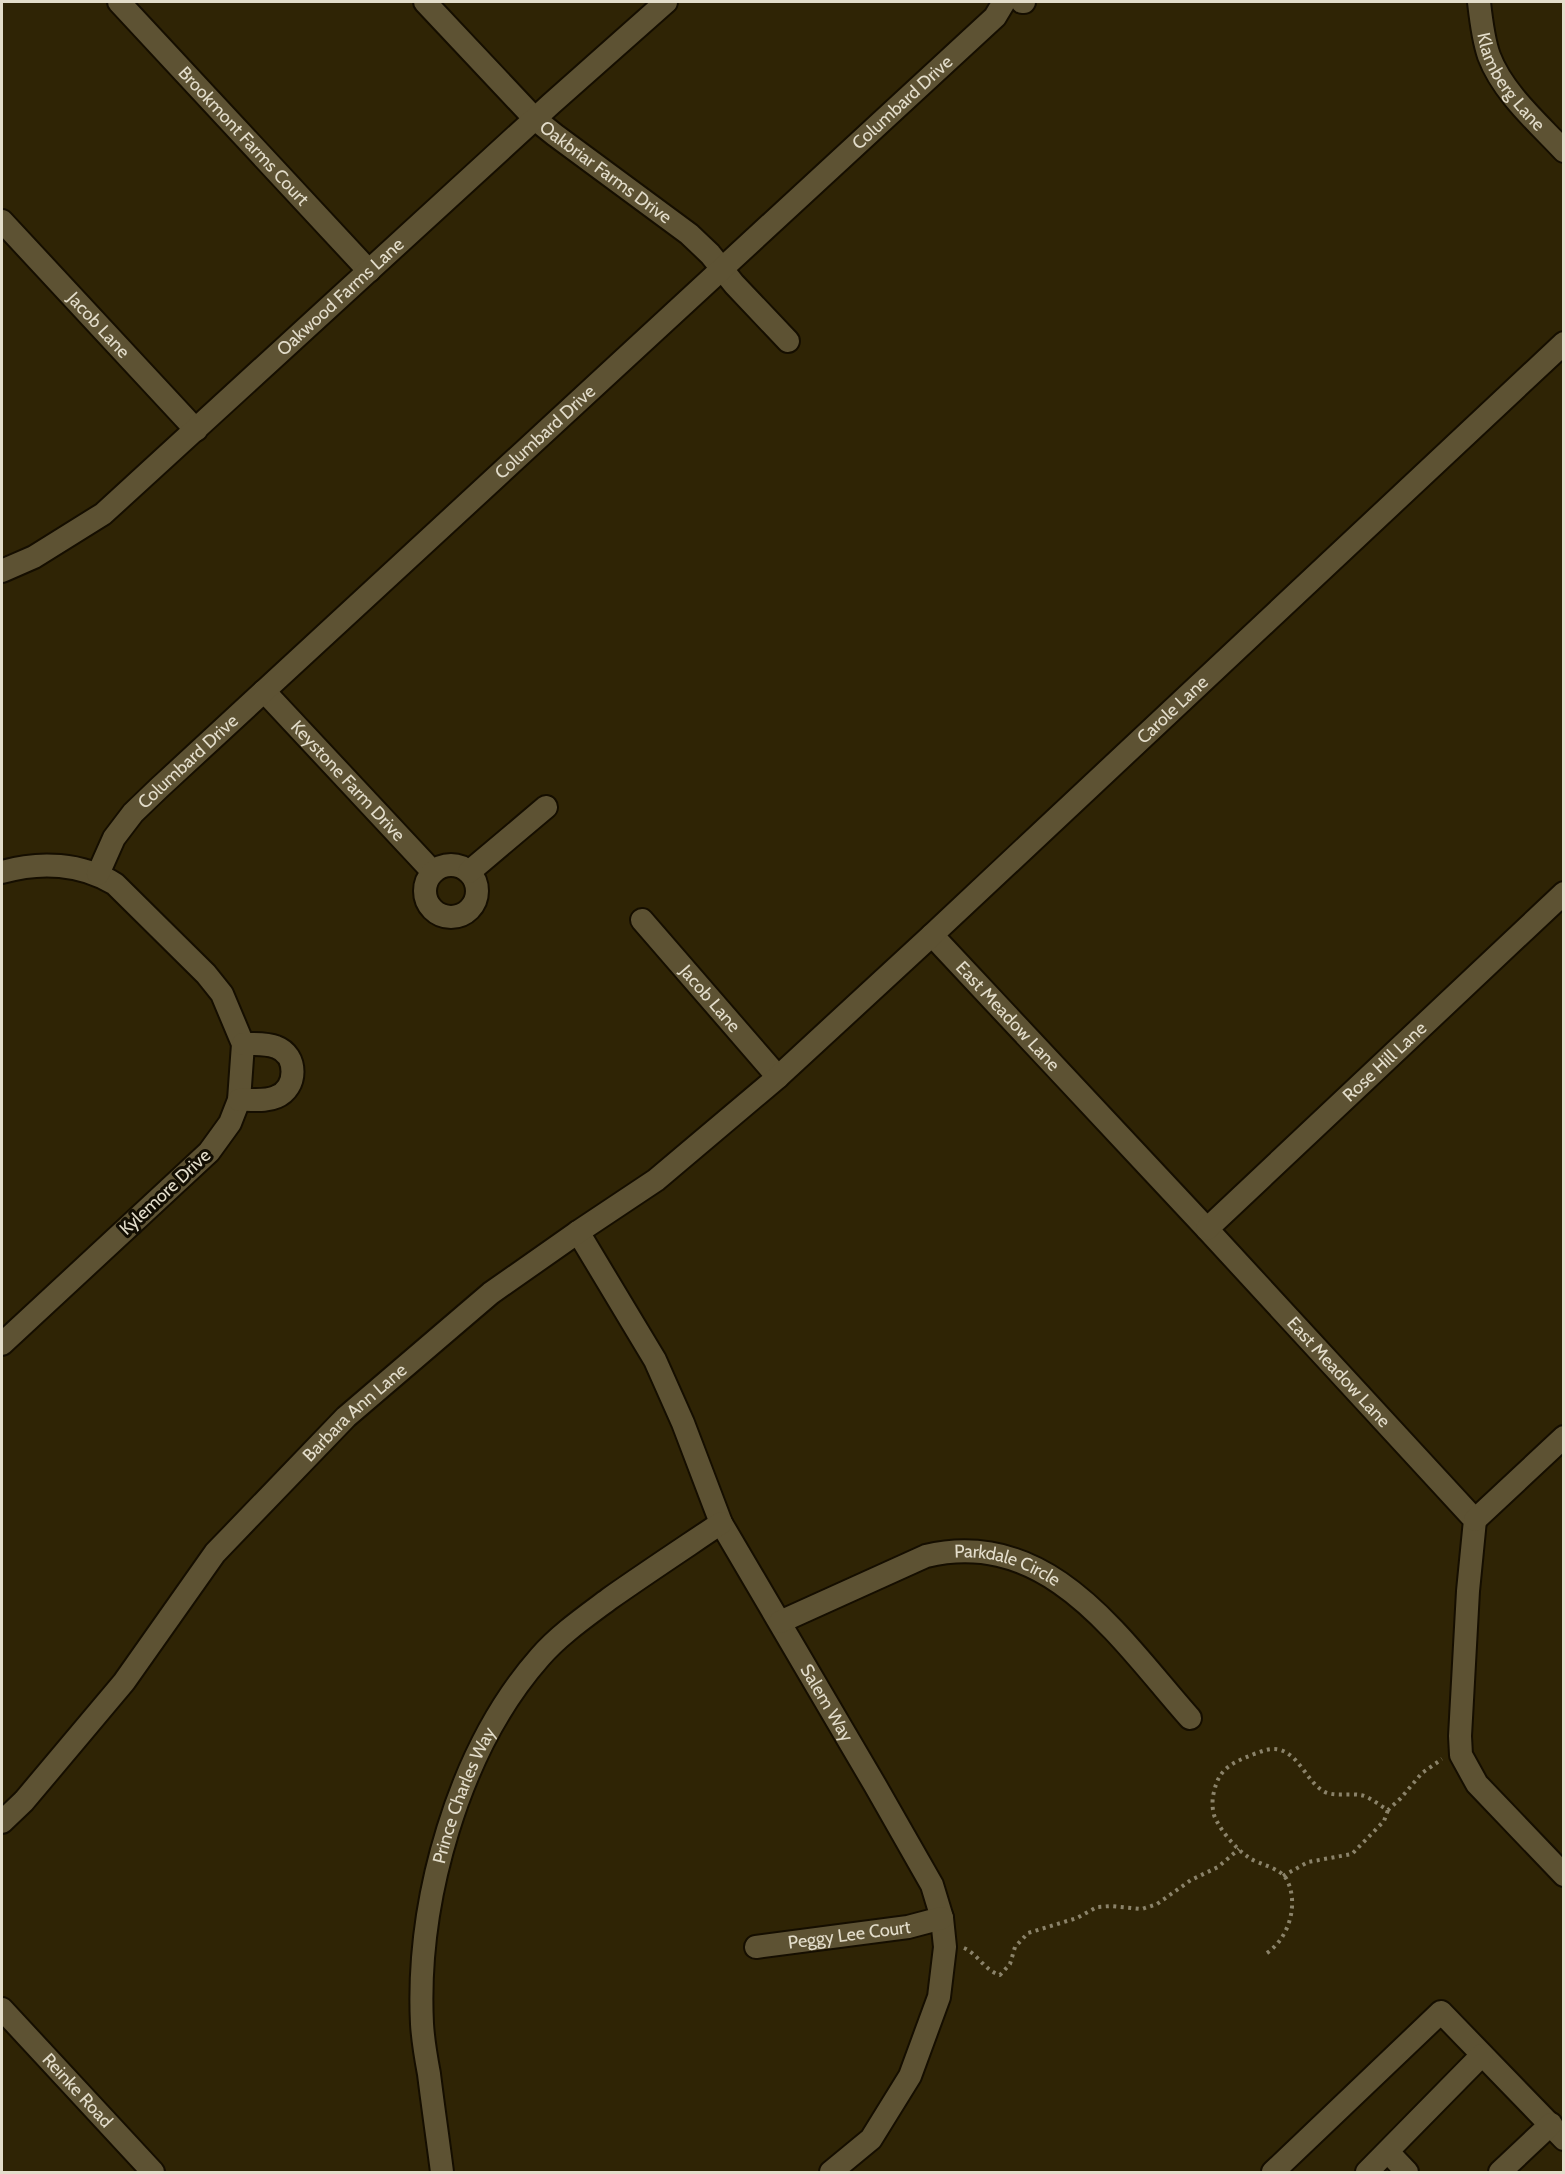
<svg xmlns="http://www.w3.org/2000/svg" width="1565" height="2174" viewBox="0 0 1565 2174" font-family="Cabin,sans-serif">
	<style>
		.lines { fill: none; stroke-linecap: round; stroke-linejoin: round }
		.minor-casing { stroke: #150e00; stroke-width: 26 }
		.path { stroke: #8b836a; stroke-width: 4; stroke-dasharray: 3 4.5; stroke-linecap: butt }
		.minor { stroke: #5d5233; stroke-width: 22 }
		.labels { text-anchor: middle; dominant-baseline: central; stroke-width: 6; stroke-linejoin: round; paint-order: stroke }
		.street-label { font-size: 18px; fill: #e3ddcb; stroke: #130e03 }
	</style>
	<rect width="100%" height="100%" fill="#2f2405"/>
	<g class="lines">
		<!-- minor casing -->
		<g class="minor-casing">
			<g id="minor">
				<path id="s1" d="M 119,2 L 369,271"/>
				<path id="s2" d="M 425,2 L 535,119 L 555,135 L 689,234 L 710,254 L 734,284 L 788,341"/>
				<path d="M 1022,2 L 1024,2"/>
				<path id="s3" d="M 1479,2 C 1481,20 1483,39 1489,56 C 1503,93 1538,123 1564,151"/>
				<path id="s4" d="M 2,221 L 196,430"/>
				<path id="s5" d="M 2,571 L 34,557 L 103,514 L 551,104 L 666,2"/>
				<path id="s6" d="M 264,691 L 433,872"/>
				<circle cx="451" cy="891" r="26"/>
				<path d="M 2,872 C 40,861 81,863 115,884 L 206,974 L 222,994 L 243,1044 L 239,1100 L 230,1123 L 209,1152 L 2,1344"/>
				<path d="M 469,872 L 546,807"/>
				<path id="s7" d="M 98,874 L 114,838 L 133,813 L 159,788 L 995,17 L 1004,2"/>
				<path id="s8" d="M 642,920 L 778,1077"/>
				<path id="s9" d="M 932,935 L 1207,1229 L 1475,1520 L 1468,1591 L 1460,1736 L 1461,1755 L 1477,1784 L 1564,1875"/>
				<path d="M 239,1100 C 251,1099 265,1102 276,1097 C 298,1088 298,1055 276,1047 C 266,1043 254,1044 243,1044"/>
				<path id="s10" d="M 1207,1229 L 1564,893"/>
				<path id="s11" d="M 578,1232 L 655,1360 L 683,1423 L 721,1523 L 875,1785 L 932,1885 L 942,1918 L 945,1947 L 939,1997 L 910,2076 L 871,2139 L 831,2172"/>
				<path d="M 1475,1520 L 1564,1437"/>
				<path id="s12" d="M 780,1622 L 926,1556 C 1049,1527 1119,1638 1190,1718"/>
				<path id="s13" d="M 2,1822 L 24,1801 L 124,1682 L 215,1553 L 346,1417 L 491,1293 L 578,1232 L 656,1180 L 778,1077 L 932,935 L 1564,343"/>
				<path id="s14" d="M 756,1947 L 908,1927 L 942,1918"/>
				<path id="s15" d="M 2,2009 L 153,2172"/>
				<path d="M 1388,2152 L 1407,2172"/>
				<path id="s16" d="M 442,2172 C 438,2140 433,2107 429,2074 C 426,2058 423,2041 422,2024 C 416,1902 458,1750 540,1657 C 559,1635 585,1617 609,1599 C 646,1573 684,1548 721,1523"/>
				<path d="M 1273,2172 L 1441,2012 L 1564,2139"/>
				<path d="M 1367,2172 L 1482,2055"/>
				<path d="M 1500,2172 L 1551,2124"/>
			</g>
		</g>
		<!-- path -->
		<g class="path">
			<path d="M 1283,1876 L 1308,1862 L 1352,1854 L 1384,1821 L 1388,1810"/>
			<path d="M 964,1948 C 978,1954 985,1971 1000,1975 L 1010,1964 L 1015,1947 L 1028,1933 L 1077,1918 L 1097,1907 L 1111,1906 L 1142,1909 L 1157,1904 L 1191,1880 L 1218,1867 L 1239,1849"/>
			<path d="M 1267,1953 C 1289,1938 1299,1904 1287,1880 C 1280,1867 1259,1865 1248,1857 C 1236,1849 1219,1829 1214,1815 C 1212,1807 1212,1799 1214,1792 C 1219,1768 1232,1763 1254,1754 C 1263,1751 1271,1747 1281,1750 C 1300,1757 1307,1781 1323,1791 C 1333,1797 1349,1793 1360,1795 C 1369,1796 1379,1805 1388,1810 L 1400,1799 L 1422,1773 L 1442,1759"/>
		</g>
		<!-- minor -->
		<use href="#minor" class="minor"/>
	</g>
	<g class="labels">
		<!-- street labels -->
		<g class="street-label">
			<text stroke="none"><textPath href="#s3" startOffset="88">Klamberg Lane</textPath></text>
			<text stroke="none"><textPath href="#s7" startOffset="1118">Columbard Drive</textPath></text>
			<text stroke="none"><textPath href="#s1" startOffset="183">Brookmont Farms Court</textPath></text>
			<text stroke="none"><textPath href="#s2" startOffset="249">Oakbriar Farms Drive</textPath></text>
			<text stroke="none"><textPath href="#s5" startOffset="438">Oakwood Farms Lane</textPath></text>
			<text stroke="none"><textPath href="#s4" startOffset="142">Jacob Lane</textPath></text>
			<text stroke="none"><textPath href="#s7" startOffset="632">Columbard Drive</textPath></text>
			<text stroke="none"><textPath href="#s13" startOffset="1622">Carole Lane</textPath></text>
			<text stroke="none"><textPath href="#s7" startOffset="146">Columbard Drive</textPath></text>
			<text stroke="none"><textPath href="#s6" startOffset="123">Keystone Farm Drive</textPath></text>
			<text stroke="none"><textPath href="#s8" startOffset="104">Jacob Lane</textPath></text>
			<text stroke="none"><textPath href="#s9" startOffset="111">East Meadow Lane</textPath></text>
			<text stroke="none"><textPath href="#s10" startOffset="244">Rose Hill Lane</textPath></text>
			<text transform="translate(165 1192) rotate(-43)">Kylemore Drive</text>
			<text stroke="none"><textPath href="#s9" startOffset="597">East Meadow Lane</textPath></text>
			<text stroke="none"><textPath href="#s13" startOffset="542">Barbara Ann Lane</textPath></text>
			<text stroke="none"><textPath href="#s12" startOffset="244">Parkdale Circle</textPath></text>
			<text stroke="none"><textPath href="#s11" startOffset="534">Salem Way</textPath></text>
			<text stroke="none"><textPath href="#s16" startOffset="384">Prince Charles Way</textPath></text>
			<text stroke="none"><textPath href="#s14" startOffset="94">Peggy Lee Court</textPath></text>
			<text stroke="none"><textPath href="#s15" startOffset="111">Reinke Road</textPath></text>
		</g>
	</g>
	<!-- border -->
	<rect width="1565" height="2174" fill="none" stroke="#e3ddcb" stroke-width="6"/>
</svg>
